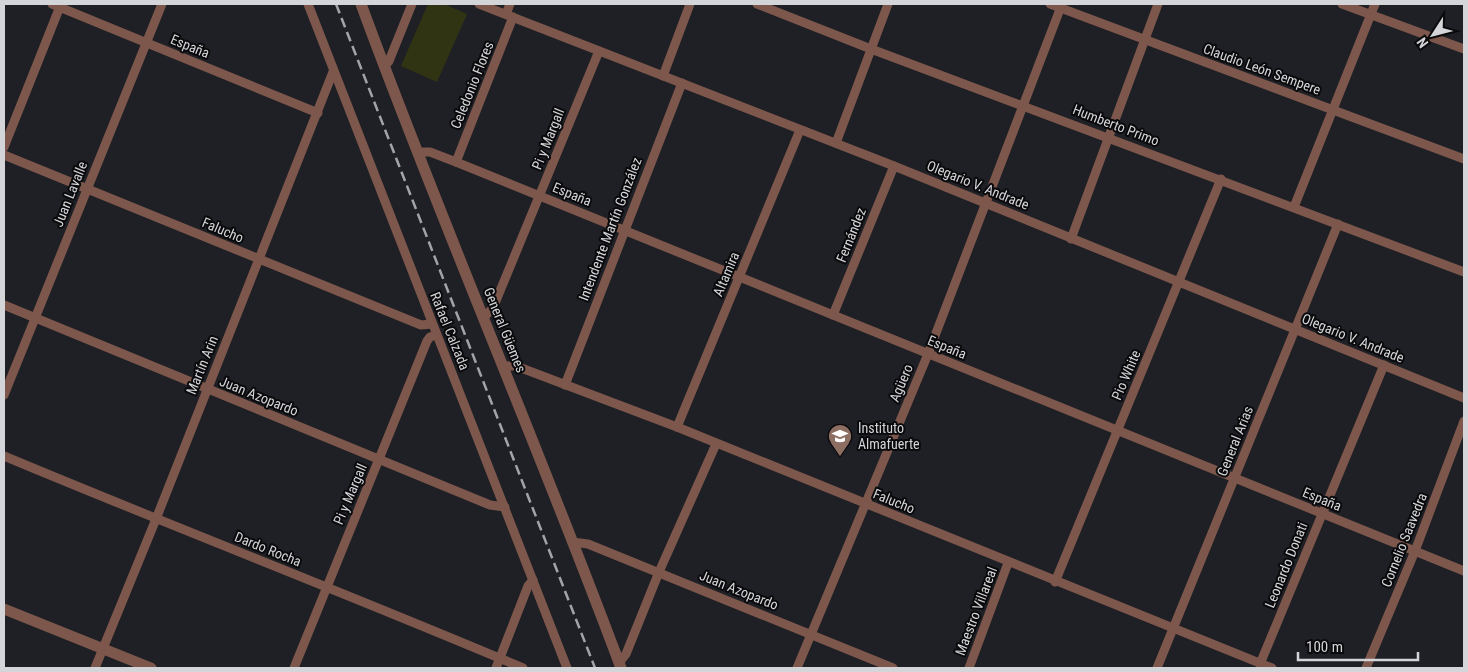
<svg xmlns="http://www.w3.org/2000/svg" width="1468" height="672" viewBox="0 0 1468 672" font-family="'Roboto Condensed',sans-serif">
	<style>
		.green { fill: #313412 }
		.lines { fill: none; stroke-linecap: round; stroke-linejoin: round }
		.minor { stroke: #7d574c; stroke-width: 9 }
		.tertiary { stroke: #7d574c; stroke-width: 11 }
		.rail { stroke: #a3a4a8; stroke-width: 2.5; stroke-dasharray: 10 5; stroke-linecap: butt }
		.labels { text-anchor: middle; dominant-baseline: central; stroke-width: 4; stroke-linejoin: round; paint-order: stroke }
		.street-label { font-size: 14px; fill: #d4d5d8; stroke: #0a0a0c }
		.poi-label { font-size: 14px; fill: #d4d5d8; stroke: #0a0a0c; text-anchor: start }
	</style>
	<rect width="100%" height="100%" fill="#1f2025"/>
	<!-- green -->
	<path class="green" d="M 428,4 L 444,4 L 467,14 L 437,82 L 401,66 Z"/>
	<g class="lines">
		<!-- minor -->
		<g class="minor">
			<path d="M 52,4 L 318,113"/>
			<path d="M 308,4 L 567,668"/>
			<path d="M 479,4 L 894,166 L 1464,398"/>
			<path d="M 757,4 L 871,49 L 1464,272"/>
			<path d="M 1050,4 L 1464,159"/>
			<path d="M 1342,4 L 1464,49"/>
			<path d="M 506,14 L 510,4"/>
			<path d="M 384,67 L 389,61 L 412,4"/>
			<path d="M 663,76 L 690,4"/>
			<path d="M 836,143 L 888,4"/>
			<path d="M 4,147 L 61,4"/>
			<path d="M 418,152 L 430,152 L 456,162 L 1464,571"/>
			<path d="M 4,155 L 421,325 L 432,324"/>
			<path d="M 456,162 L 513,17"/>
			<path d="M 1294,207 L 1375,4"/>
			<path d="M 1071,239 L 1158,4"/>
			<path d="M 4,305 L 490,505 L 505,507"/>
			<path d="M 833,315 L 894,166"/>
			<path d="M 484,317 L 493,308 L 599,51"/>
			<path d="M 504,366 L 516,366 L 677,427 L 1272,668"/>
			<path d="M 565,385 L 682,83"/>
			<path d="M 4,395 L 162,4"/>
			<path d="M 677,427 L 800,130"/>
			<path d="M 4,456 C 176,528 351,595 523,668"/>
			<path d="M 572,542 L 588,544 L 893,668"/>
			<path d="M 1055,582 L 1221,179"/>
			<path d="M 619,663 L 626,654 L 659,572 L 716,444"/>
			<path d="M 1260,664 L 1384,365"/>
			<path d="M 95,668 L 156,519 L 333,72"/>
			<path d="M 294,668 L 427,341 L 430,337 L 436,335"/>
			<path d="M 496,668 L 528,586 L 533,580"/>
			<path d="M 797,668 L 928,354 L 1062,4"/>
			<path d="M 969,668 L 1008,563"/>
			<path d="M 1157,668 L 1338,224"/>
			<path d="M 1366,668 L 1415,551 L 1464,421"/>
		</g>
		<!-- tertiary -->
		<g class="tertiary">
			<path d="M 361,4 C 443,227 538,445 621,668"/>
			<path d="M 4,609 L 151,668"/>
		</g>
		<!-- rail -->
		<path class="rail" d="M 336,4 L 595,668"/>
	</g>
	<!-- icons -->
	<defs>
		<g id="school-pin" transform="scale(1.25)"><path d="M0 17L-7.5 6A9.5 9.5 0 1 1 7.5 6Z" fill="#8d6e63" stroke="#0a0a0c"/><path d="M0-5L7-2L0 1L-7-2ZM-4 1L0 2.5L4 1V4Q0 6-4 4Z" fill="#fff"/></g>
	</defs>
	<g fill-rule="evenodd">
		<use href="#school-pin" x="840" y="436"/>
	</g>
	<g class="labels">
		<!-- street labels -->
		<g class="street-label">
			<text transform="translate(190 46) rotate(22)">España</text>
			<text transform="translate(1262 69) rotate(20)">Claudio León Sempere</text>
			<text transform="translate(472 85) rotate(-68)">Celedonio Flores</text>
			<text transform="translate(1116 125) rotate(21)">Humberto Primo</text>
			<text transform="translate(548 139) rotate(-68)">Pi y Margall</text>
			<text transform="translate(978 185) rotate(22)">Olegario V. Andrade</text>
			<text transform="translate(70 194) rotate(-68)">Juan Lavalle</text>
			<text transform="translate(572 194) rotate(22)">España</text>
			<text transform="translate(610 229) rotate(-69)">Intendente Martín González</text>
			<text transform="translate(223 230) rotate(23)">Falucho</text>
			<text transform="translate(851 235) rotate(-68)">Fernández</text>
			<text transform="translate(726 274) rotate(-67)">Altamira</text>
			<text transform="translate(505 330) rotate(68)">General Güemes</text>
			<text transform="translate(450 331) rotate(68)">Rafael Calzada</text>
			<text transform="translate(1353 338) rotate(22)">Olegario V. Andrade</text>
			<text transform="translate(947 347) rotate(22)">España</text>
			<text transform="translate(202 365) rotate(-68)">Martín Arin</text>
			<text transform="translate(1126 375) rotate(-67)">Pio White</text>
			<text transform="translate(901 383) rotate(-67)">Agüero</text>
			<text transform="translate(259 396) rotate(22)">Juan Azopardo</text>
			<text transform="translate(1235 441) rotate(-68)">General Arias</text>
			<text transform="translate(350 494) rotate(-67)">Pi y Margall</text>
			<text transform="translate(1322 499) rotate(22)">España</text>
			<text transform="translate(894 501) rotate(22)">Falucho</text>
			<text transform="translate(1404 540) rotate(-68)">Cornelio Saavedra</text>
			<text transform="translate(268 549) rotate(22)">Dardo Rocha</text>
			<text transform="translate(1286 565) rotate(-68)">Leonardo Donati</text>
			<text transform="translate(739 590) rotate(22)">Juan Azopardo</text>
			<text transform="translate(976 611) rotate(-69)">Maestro Villareal</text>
		</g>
		<!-- poi labels -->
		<g class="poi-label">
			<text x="858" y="428">Instituto<tspan x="858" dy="16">Almafuerte</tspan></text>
		</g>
	</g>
	<!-- border -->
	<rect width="1468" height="672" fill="none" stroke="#d4d5d8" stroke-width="10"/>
	<!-- north arrow -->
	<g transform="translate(1433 35) rotate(234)" stroke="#0a0a0c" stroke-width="4" paint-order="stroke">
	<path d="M0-4L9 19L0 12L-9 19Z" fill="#d4d5d8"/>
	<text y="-8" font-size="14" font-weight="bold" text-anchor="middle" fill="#d4d5d8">N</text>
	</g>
	<!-- scale -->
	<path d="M1298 652v8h120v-8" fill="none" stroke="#d4d5d8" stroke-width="2.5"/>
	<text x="1306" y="652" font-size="15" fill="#d4d5d8" stroke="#0a0a0c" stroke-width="4" paint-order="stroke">100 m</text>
</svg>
